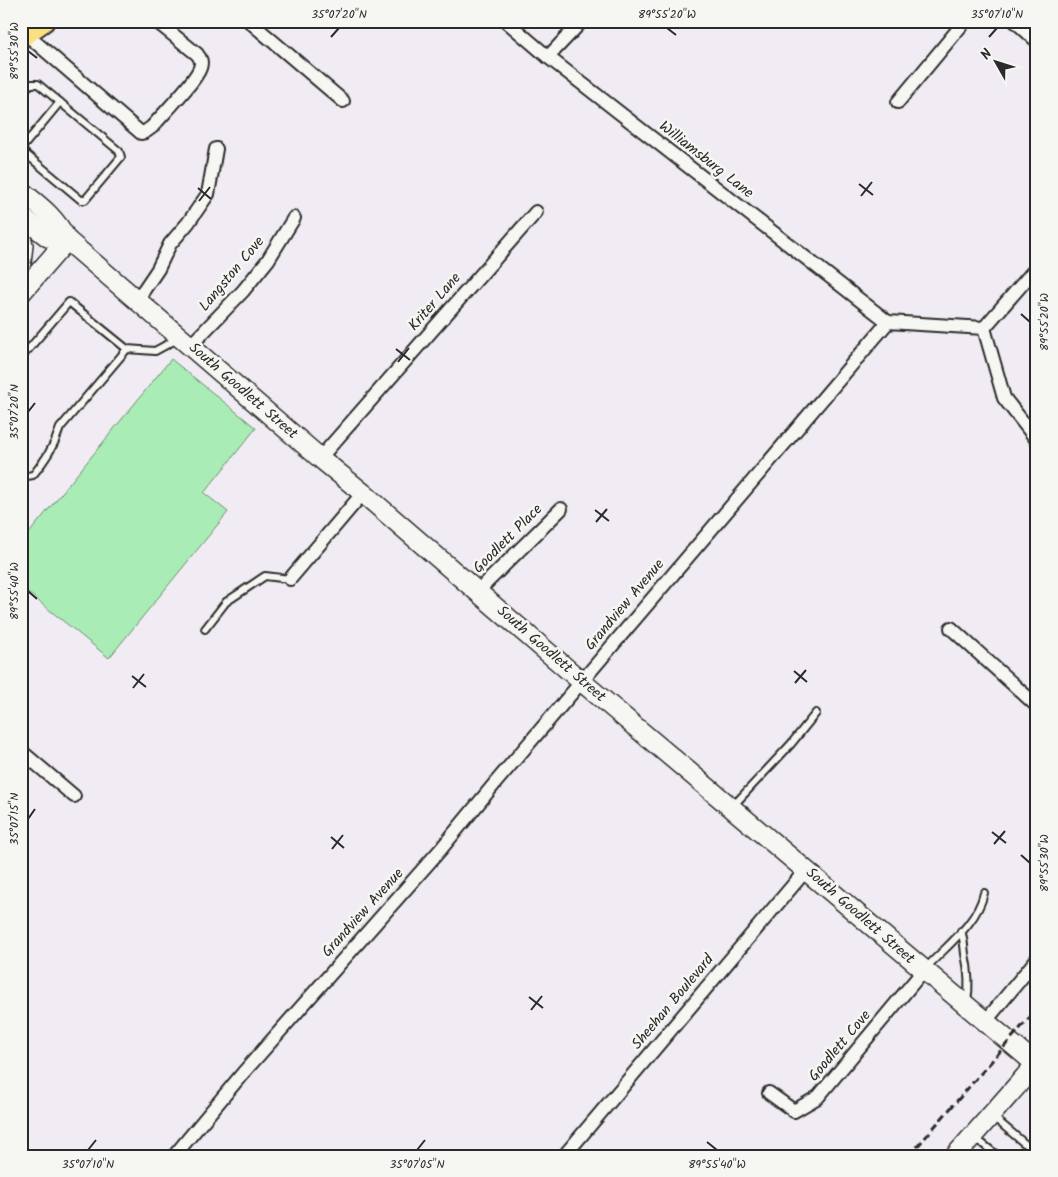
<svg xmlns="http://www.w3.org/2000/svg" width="1058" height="1177" viewBox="0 0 1058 1177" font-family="Kalam,sans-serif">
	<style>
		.green { fill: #aaecb6; stroke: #6a8c70 }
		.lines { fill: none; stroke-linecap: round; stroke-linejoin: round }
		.lane-casing { stroke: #2b2b2b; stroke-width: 10 }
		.street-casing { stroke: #2b2b2b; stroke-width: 16 }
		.secondary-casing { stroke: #2b2b2b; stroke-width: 22 }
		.primary-casing { stroke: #2b2b2b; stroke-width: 24 }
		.lane { stroke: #f6f6f2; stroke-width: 6 }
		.street { stroke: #f6f6f2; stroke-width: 12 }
		.secondary { stroke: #f6f6f2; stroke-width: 19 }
		.primary { stroke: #fce080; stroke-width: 20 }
		.rail { stroke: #2b2b2b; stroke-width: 3; stroke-dasharray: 8 4; stroke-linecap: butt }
		.ticks { fill: none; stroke: #2b2b2b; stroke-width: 2 }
		.labels { text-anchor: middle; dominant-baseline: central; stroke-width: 5; stroke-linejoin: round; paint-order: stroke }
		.street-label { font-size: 15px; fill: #2b2b2b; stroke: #f6f6f2 }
		.neatline { fill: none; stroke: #2b2b2b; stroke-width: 2 }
		.ticks-label { font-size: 12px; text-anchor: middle; fill: #2b2b2b }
	</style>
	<rect width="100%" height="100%" fill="#f1ecf3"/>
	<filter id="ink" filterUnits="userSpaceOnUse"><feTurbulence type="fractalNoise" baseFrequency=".02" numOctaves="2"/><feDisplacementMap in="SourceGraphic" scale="10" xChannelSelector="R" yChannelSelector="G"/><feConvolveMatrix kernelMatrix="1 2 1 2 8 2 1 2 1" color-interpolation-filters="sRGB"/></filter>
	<g filter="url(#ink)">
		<!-- green -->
		<path class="green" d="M 171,359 L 256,428 L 204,493 L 228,512 L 109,658 L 21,587 L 21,543 Z"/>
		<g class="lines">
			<!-- lane casing -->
			<g class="lane-casing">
				<g id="lane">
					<path d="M 21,92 L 31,84 L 38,84 L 119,151 L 121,157 L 85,200 L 81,200 L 21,150"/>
					<path d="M 21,149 L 60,102"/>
					<path d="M 21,358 L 69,302 L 127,349 L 155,351 L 179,338"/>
					<path d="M 21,477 L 33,475 C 45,460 54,447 60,428 L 127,349"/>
					<path d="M 205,629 L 226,602 L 265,576 L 290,579"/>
					<path d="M 733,806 L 791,744 L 816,713"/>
					<path d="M 961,931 C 964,939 964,946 965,954 C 969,972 970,985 967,1002"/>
					<path d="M 926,968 C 946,946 977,924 984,893"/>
					<path d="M 992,1116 L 1037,1154"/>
					<path d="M 974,1137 L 998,1156"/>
				</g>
			</g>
			<!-- street casing -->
			<g class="street-casing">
				<g id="street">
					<path d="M 249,21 L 343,101"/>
					<path d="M 506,21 L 548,57 L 888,322"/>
					<path d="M 1015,21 L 1037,41"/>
					<path d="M 26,34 L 141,133 L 145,132 L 152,127 C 163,114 195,82 200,68 C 202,62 201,59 197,54 L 156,21"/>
					<path d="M 548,57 L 582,21"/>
					<path d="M 898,102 L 965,21"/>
					<path d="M 137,300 L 158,269 L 170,244 L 188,223 L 208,194 L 216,149"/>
					<path d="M 984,328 L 1004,398 L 1037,440"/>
					<path d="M 190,346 L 243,291 L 268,260 L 294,218"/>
					<path d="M 320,458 L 536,212"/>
					<path d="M 290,579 L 363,493"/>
					<path d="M 478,591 L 561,509"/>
					<path d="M 951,628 L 1037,706"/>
					<path d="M 21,751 L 74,796"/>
					<path d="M 985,1022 L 1037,959"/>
					<path d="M 769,1093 L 794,1111 L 818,1097 L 923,971"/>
					<path d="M 174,1156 L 243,1073 L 441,849 L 496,782 L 888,322 L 984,328 L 1037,267"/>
					<path d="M 564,1156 L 806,870"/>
				</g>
			</g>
			<!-- secondary casing -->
			<g class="secondary-casing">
				<g id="secondary">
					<path d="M 21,191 C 41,207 55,217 67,240 L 320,458 L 363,493 L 581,681 L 1037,1065"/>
					<path d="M 21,216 L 48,237 L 67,240"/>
					<path d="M 21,237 L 23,245 L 21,263"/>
					<path d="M 21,293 L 67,240"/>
					<path d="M 955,1156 L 1037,1063"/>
				</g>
			</g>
			<!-- primary casing -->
			<g class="primary-casing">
				<path id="primary" d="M 21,37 L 44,21"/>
			</g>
			<!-- lane -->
			<use href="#lane" class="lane"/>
			<!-- street -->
			<use href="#street" class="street"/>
			<!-- secondary -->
			<use href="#secondary" class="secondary"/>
			<!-- primary -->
			<use href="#primary" class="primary"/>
			<!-- rail -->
			<path class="rail" d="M 909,1156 L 1037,1009"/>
		</g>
	</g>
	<!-- ticks -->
	<path class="ticks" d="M 667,28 L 676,35M 331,37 L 339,28M 989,37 L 997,28M 28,51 L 37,58M 859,184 L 873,195M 198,188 L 211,199M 861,196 L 872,182M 199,201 L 210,187M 1021,314 L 1030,322M 396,349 L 410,360M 398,362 L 409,348M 28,412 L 35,403M 595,510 L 609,521M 596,522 L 607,509M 28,591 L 37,599M 794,671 L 807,682M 132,676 L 146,687M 795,683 L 806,670M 133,688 L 144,674M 28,819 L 35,809M 992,832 L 1006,843M 331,837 L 344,848M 994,844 L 1005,831M 332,849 L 343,835M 1021,855 L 1030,863M 529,997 L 543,1008M 531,1010 L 542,996M 707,1142 L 717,1150M 88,1150 L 96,1140M 417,1150 L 425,1140"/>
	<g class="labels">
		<!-- street labels -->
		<g class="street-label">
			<text transform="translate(706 160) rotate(38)">Williamsburg Lane</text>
			<text transform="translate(232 274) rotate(-50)">Langston Cove</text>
			<text transform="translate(435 302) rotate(-49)">Kriter Lane</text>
			<text transform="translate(243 391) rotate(41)">South Goodlett Street</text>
			<text transform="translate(508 539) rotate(-45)">Goodlett Place</text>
			<text transform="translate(625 605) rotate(-50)">Grandview Avenue</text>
			<text transform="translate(551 654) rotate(41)">South Goodlett Street</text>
			<text transform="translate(363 913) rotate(-48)">Grandview Avenue</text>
			<text transform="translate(860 916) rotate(41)">South Goodlett Street</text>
			<text transform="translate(673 1002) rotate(-50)">Sheehan Boulevard</text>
			<text transform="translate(840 1046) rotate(-50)">Goodlett Cove</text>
		</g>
	</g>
	<!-- margin -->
	<rect width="1058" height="1177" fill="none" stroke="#f6f6f2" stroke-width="55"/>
	<!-- north arrow -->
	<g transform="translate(996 62) rotate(309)" stroke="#f6f6f2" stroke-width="4" paint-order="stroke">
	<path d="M0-4L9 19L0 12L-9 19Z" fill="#2b2b2b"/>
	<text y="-8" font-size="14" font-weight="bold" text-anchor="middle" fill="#2b2b2b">N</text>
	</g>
	<rect x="28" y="28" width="1002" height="1122" class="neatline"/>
	<g class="ticks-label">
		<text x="339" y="18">35°07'20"N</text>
		<text x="667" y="18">89°55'20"W</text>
		<text x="997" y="18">35°07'10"N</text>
		<text transform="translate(14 51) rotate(-90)" y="4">89°55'30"W</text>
		<text transform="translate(1044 322) rotate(-90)" y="4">89°55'20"W</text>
		<text transform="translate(14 412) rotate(-90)" y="4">35°07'20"N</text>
		<text transform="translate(14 591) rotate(-90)" y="4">89°55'40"W</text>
		<text transform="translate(14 819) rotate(-90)" y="4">35°07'15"N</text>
		<text transform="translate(1044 863) rotate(-90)" y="4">89°55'30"W</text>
		<text x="88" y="1168">35°07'10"N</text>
		<text x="417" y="1168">35°07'05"N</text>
		<text x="717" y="1168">89°55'40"W</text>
	</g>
</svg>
